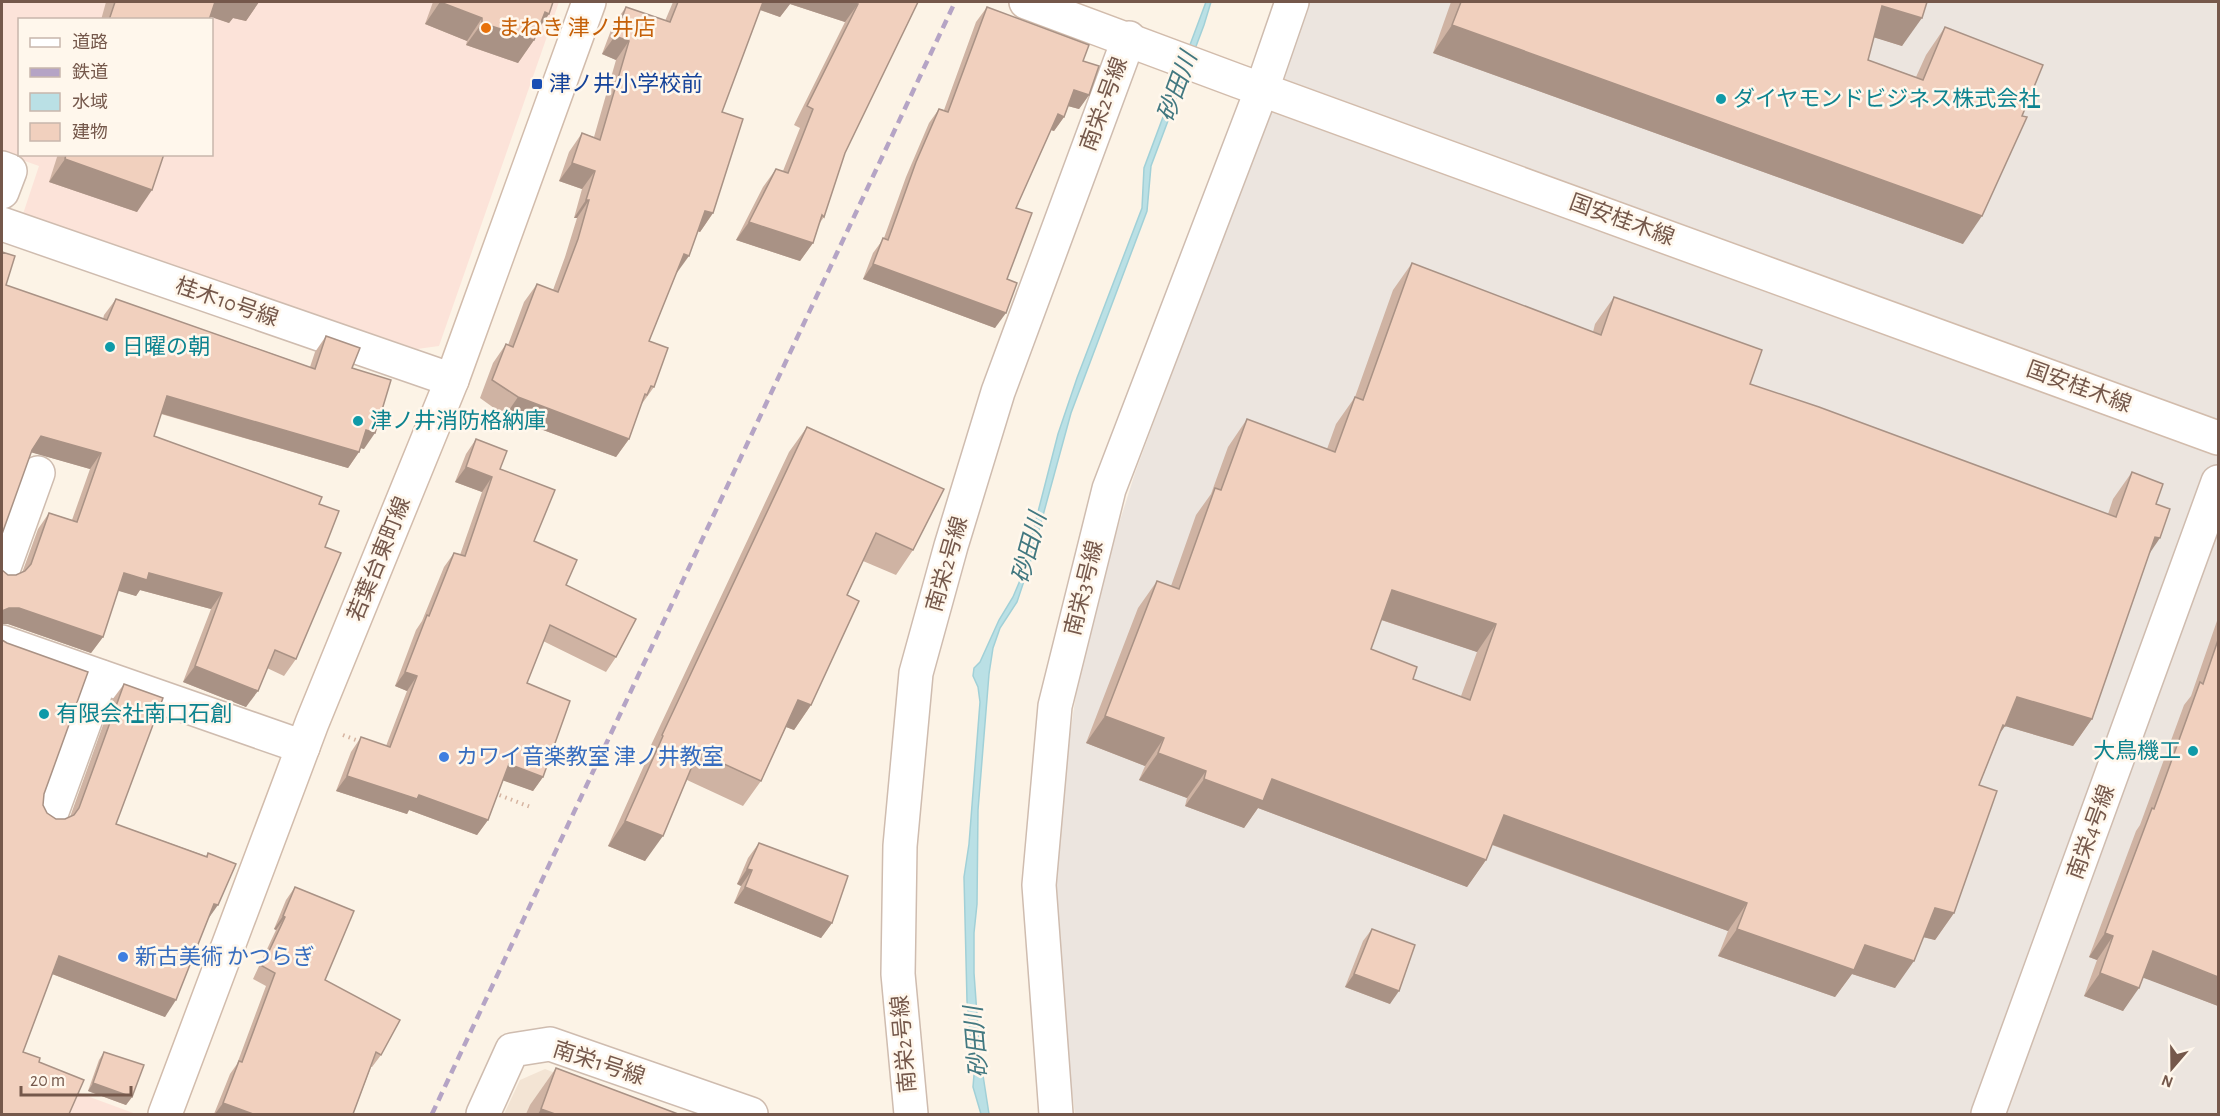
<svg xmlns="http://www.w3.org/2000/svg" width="2220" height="1116" viewBox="0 0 2220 1116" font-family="'Alegreya Sans','Noto Sans JP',sans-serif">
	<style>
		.residential { fill: #f3e4d4 }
		.commercial { fill: #fce3d9; fill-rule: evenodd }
		.industrial { fill: #ece5df }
		.water { fill: #bae0e5; stroke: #a1d0d7; stroke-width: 1.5 }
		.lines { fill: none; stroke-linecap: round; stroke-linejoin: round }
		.minor-casing { stroke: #cfbcaf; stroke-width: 36 }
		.tertiary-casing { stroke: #cfbcaf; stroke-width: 36 }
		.secondary-casing { stroke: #d2bcac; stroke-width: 36 }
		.path { stroke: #d6b4a1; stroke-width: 4; stroke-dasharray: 1.5 4.5; stroke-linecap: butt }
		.minor { stroke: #fff; stroke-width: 33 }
		.tertiary { stroke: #fff; stroke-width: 33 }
		.secondary { stroke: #fff; stroke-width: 33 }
		.rail { stroke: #b5a4c5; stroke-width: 4.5; stroke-dasharray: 9 6; stroke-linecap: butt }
		.wall { fill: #cfb3a3; fill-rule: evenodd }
		.shaded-wall { fill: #a99285 }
		.building { fill: #f1d0be; stroke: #a99285; stroke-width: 1.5; fill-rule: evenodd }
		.food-dot { fill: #e8710a; stroke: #fff7ec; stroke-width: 2 }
		.transit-dot { fill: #1a4fb4; stroke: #fff7ec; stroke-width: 2 }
		.culture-dot { fill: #0f9aa8; stroke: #fff7ec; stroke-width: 2 }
		.shop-dot { fill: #3f7fe0; stroke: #fff7ec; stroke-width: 2 }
		.labels { text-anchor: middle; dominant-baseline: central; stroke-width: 5; stroke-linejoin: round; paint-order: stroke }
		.food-label { font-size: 22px; fill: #c56008; stroke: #fff7ec; text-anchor: start }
		.transit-label { font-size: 22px; fill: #164399; stroke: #fff7ec; text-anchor: start }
		.culture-label { font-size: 22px; fill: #0d838f; stroke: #fff7ec; text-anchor: start }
		.street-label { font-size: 22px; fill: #75584b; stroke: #fff7ec }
		.shop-label { font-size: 22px; fill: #366cbe; stroke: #fff7ec; text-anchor: start }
		.water-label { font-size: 24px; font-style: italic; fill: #427880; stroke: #fff7ec }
	</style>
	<rect width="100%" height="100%" fill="#fcf3e6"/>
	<!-- residential -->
	<path class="residential" d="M 545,1069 L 661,1114 L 504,1114 L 520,1080 Z"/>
	<!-- commercial -->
	<g class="commercial">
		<path d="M 2,2 L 559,2 L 439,346 L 417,349 L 23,214 L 39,166 L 2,153 ZM 20,20 L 212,20 L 212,154 L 20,154 Z"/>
		<path d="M 30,1075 L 136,1114 L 17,1114 Z"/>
	</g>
	<!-- industrial -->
	<path class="industrial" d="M 1308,2 L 2218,2 L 2218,1114 L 1075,1114 L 1057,982 L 1054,912 L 1064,774 L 1086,628 L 1135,473 L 1257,144 Z"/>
	<!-- water -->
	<path class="water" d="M 1206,2 L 1211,2 L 1204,25 L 1151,166 L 1147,211 L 1071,413 L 1030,563 L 1017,602 L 1000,628 L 993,648 L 989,674 L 978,810 L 977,904 L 974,933 L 974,973 L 980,1056 L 989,1114 L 981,1114 L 973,1087 L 974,1075 L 967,1001 L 964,877 L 969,844 L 980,702 L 978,687 L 973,676 L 974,668 L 980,662 L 999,620 L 1013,597 L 1021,578 L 1058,434 L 1077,378 L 1142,208 L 1144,168 Z"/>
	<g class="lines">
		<!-- minor casing -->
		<g class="minor-casing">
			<g id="minor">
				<path d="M 2,168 L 10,171 L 2,192"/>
				<path d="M 2,224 L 452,380"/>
				<path d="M 2,573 L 38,473"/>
				<path d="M 2,642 L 303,747"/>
				<path d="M 50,817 L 101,677"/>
				<path d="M 483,1114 L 512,1050 L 550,1044 L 751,1114"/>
				<path d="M 911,1114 L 898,974 L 900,846 L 916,673 L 951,546 L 998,392 L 1129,38"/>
				<path d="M 1056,1114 L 1039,885 L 1055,706 L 1109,489 L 1262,89"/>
				<path d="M 1988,1114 L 2218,482"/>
			</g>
		</g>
		<!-- tertiary casing -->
		<g class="tertiary-casing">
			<path id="tertiary" d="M 1262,89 L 1292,2"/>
		</g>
		<!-- secondary casing -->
		<g class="secondary-casing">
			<g id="secondary">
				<path d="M 1026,2 L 1238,81 L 2218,438"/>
				<path d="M 165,1114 L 312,723 L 452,380 L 589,2"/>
			</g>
		</g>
		<!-- path -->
		<g class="path">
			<path d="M 343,735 L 361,742"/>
			<path d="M 494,793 L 533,808"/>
		</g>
		<!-- minor -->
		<use href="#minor" class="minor"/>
		<!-- tertiary -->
		<use href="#tertiary" class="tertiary"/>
		<!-- secondary -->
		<use href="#secondary" class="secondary"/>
		<!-- rail -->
		<path class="rail" d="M 432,1114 L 955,2"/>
	</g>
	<!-- wall -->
	<g class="wall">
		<path d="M 106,2 L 259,2 L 246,21 L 233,18 L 229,23 L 210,16 L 209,20 L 101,20 Z"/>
		<path d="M 433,2 L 553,2 L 549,14 L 538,30 L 534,40 L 518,63 L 466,45 L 467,41 L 425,24 Z"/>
		<path d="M 673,2 L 918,2 L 845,153 L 824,217 L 819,224 L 813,243 L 800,261 L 736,240 L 763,187 L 776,169 L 783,171 L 800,128 L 794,125 L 845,22 L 790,4 L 780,17 L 760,10 L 722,112 L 713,213 L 700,232 L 698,231 L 676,274 L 649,341 L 654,387 L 641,405 L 629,439 L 616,457 L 505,416 L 480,398 L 493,363 L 506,344 L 508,345 L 524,302 L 537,284 L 553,290 L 565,257 L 577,218 L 574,218 L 582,189 L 559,181 L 569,152 L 582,133 L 594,137 L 616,60 L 602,54 L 613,25 L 626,7 L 665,21 Z"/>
		<path d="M 1451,2 L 1927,2 L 1902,46 L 1874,37 L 1868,60 L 1916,77 L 1926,55 L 1945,27 L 1963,244 L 1433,53 Z"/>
		<path d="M 987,7 L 1083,61 L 1089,95 L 1079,109 L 1068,106 L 1064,117 L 1054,131 L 1051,130 L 1016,208 L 1007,279 L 995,328 L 863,279 L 873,253 L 884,238 L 906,177 L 929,123 L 939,109 L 944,110 L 976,22 Z"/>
		<path d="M 58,154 L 164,154 L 137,212 L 49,182 Z"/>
		<path d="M 1412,263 L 1593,332 L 1595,324 L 1614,297 L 1750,384 L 2108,514 L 2113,499 L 2132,472 L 2156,504 L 2150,552 L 2092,719 L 2073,746 L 2005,726 L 2000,733 L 1979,785 L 1954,913 L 1935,940 L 1923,937 L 1895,988 L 1852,974 L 1835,997 L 1718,956 L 1728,931 L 1492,845 L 1486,860 L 1467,887 L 1258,808 L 1244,828 L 1185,806 L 1187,798 L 1139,780 L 1145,766 L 1086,743 L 1138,608 L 1157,581 L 1171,586 L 1196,515 L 1211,494 L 1228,447 L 1247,419 L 1327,449 L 1336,424 L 1355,397 L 1393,290 ZM 1381,620 L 1477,652 L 1461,696 L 1413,679 L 1371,649 Z"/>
		<path d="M 6,285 L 103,319 L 104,315 L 116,299 L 310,367 L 315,352 L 326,336 L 352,368 L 364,449 L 360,448 L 359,452 L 348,468 L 161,414 L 154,436 L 319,504 L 325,547 L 296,659 L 284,676 L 267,668 L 246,707 L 183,682 L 211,609 L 140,590 L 136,596 L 118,590 L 103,637 L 91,653 L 8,624 L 8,575 L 16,575 L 22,573 L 38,529 L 49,513 L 72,520 L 90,469 L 31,452 Z"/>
		<path d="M 807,427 L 913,550 L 896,575 L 863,561 L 847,595 L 811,705 L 794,730 L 786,727 L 761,781 L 743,806 L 687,780 L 645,861 L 608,846 L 646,761 L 644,760 L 789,452 Z"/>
		<path d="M 476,439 L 500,469 L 534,541 L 616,657 L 606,672 L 543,641 L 527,683 L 543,777 L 533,791 L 503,780 L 488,820 L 477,835 L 409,810 L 407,814 L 336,791 L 351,752 L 361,737 L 386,746 L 407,691 L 395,686 L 416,630 L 422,621 L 444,567 L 454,553 L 460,555 L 482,492 L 455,482 L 466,454 Z"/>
		<path d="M 2218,618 L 2218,1006 L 2143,977 L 2123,1011 L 2084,996 L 2097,960 L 2089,957 L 2136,831 L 2140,825 L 2184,705 L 2191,696 Z"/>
		<path d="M 124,684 L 116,824 L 206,856 L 208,853 L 208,919 L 165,1017 L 52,974 L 23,1052 L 39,1062 L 2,1114 L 44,794 L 43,805 L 47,813 L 56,819 L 65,819 L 70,817 L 112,700 Z"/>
		<path d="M 759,843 L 832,923 L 821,938 L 734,903 L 741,886 L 737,884 L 748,858 Z"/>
		<path d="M 295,887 L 325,980 L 381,1055 L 372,1067 L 371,1067 L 353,1114 L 214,1114 L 230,1074 L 237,1064 L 266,986 L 253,979 L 276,930 L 274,929 L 286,900 Z"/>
		<path d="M 1372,929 L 1390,1004 L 1345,987 L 1363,941 Z"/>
		<path d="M 104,1052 L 132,1097 L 126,1105 L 88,1091 L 99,1060 Z"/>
		<path d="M 556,1068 L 678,1114 L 526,1114 L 530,1105 Z"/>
	</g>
	<!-- shaded-wall -->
	<g class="shaded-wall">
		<path d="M 211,2 L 259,2 L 246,21 L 233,18 L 229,23 L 202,14 Z"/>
		<path d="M 440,2 L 482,18 L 467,41 L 425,24 Z"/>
		<path d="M 759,2 L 850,2 L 858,4 L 845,22 L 790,4 L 780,17 L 755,8 Z"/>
		<path d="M 1882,6 L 1922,18 L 1902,46 L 1863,34 Z"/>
		<path d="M 545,12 L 549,14 L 533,36 Z"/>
		<path d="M 482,23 L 534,40 L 518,63 L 466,45 Z"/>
		<path d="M 1452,25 L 1982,216 L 1963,244 L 1433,53 Z"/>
		<path d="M 615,36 L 629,41 L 616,60 L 602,54 Z"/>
		<path d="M 1074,90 L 1089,95 L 1079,109 L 1064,105 Z"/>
		<path d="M 1058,114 L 1064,117 L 1054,131 L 1048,129 Z"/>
		<path d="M 65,159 L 152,190 L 137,212 L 49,182 Z"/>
		<path d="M 572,163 L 595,171 L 582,189 L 559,181 Z"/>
		<path d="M 586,200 L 589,200 L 577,218 L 574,218 Z"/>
		<path d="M 705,211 L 713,213 L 700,232 L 692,229 Z"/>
		<path d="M 749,222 L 813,243 L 800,261 L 736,240 Z"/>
		<path d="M 684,254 L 689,256 L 676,274 Z"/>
		<path d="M 873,264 L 1006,313 L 995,328 L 863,279 Z"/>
		<path d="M 167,396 L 359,452 L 348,468 L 156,412 Z"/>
		<path d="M 518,397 L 629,439 L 616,457 L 505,416 Z"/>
		<path d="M 366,430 L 375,433 L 364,449 L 354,446 Z"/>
		<path d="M 41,436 L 101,453 L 90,469 L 30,452 Z"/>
		<path d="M 466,467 L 492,477 L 482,492 L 455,482 Z"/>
		<path d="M 2155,537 L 2160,538 L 2141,566 Z"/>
		<path d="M 124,573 L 149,573 L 222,593 L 211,609 L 140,590 L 136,596 L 112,589 Z"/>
		<path d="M 1392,590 L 1496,624 L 1477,652 L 1373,617 Z"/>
		<path d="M 9,608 L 19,608 L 103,637 L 91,653 L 8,624 L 2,624 L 2,611 Z"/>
		<path d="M 195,666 L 258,691 L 246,707 L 183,682 Z"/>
		<path d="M 405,672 L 417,676 L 407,691 L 395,686 Z"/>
		<path d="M 2017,697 L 2092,719 L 2073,746 L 2005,726 L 1986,753 Z"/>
		<path d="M 798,700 L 811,705 L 794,730 L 781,725 Z"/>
		<path d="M 1105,716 L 1164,738 L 1145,766 L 1086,743 Z"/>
		<path d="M 1158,753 L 1206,771 L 1187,798 L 1139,780 Z"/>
		<path d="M 509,764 L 543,777 L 533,791 L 499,779 Z"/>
		<path d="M 347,776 L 419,795 L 488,820 L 477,835 L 409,810 L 407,814 L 336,791 Z"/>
		<path d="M 1204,779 L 1272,779 L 1486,860 L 1467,887 L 1258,808 L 1244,828 L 1185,806 Z"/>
		<path d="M 1504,815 L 1747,903 L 1728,931 L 1485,842 Z"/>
		<path d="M 625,821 L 663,836 L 645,861 L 608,846 Z"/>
		<path d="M 747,869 L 752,870 L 741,886 L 737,884 Z"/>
		<path d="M 745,887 L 832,923 L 821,938 L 734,903 Z"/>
		<path d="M 214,904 L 218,905 L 206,922 Z"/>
		<path d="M 1935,908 L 1954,913 L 1935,940 L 1915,935 Z"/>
		<path d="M 283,916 L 285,917 L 276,930 L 274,929 Z"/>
		<path d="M 1737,929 L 1865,945 L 1914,961 L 1895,988 L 1852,974 L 1835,997 L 1718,956 Z"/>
		<path d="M 2105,933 L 2113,936 L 2097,960 L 2089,957 Z"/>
		<path d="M 2153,951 L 2218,977 L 2218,1006 L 2136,975 Z"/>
		<path d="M 59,956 L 176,1000 L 165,1017 L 47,972 Z"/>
		<path d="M 2100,973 L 2139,988 L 2123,1011 L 2084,996 Z"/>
		<path d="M 1354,974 L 1399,991 L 1390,1004 L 1345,987 Z"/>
		<path d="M 93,1083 L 132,1097 L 126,1105 L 88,1091 Z"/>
		<path d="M 223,1103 L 253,1114 L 215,1114 Z"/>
		<path d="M 541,1109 L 555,1114 L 538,1114 Z"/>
	</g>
	<!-- building -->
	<g class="building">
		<path d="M 115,2 L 215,2 L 209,20 L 109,20 Z"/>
		<path d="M 440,2 L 553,2 L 549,14 L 545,12 L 534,40 L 482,23 L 482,18 Z"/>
		<path d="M 678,2 L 763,2 L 722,112 L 743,119 L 713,213 L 705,211 L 689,256 L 684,254 L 649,341 L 668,348 L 654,387 L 651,386 L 647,395 L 645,394 L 629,439 L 518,397 L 492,380 L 506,344 L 513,347 L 537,284 L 558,292 L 578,239 L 589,200 L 586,200 L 595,171 L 572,163 L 582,133 L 600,140 L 629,41 L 615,36 L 626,7 L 670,22 Z"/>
		<path d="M 850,2 L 918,2 L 845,153 L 824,217 L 822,215 L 813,243 L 749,222 L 776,169 L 788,173 L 813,109 L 807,106 L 858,4 Z"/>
		<path d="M 1461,2 L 1927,2 L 1922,18 L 1882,6 L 1868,60 L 1923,80 L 1945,27 L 2043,65 L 2022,116 L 2027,117 L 1982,216 L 1452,25 Z"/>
		<path d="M 987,7 L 1089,45 L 1083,61 L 1099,66 L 1089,95 L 1074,90 L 1064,117 L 1058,114 L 1016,208 L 1032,213 L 1007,279 L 1017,283 L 1006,313 L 873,264 L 883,238 L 888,240 L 916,162 L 939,109 L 948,112 Z"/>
		<path d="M 66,154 L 164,154 L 152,190 L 65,159 Z"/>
		<path d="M 2,252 L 15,256 L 6,285 L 107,320 L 116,299 L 315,369 L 326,336 L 360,348 L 352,368 L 391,380 L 375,433 L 366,430 L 359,452 L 167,396 L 154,436 L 322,497 L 319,504 L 339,511 L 325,547 L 341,553 L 296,659 L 275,650 L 258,691 L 195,666 L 222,593 L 149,573 L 147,580 L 124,573 L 103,637 L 19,608 L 9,608 L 2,611 L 2,570 L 8,575 L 16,575 L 25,571 L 31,564 L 49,513 L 77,522 L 101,453 L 41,436 L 32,450 L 2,534 Z"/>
		<path d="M 1412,263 L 1601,335 L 1614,297 L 1762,350 L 1750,384 L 1819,407 L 2116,517 L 2132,472 L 2163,484 L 2156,504 L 2170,509 L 2160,538 L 2155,537 L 2092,719 L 2017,697 L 2005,726 L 2003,725 L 1979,785 L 1997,791 L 1954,913 L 1935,908 L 1914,961 L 1865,945 L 1854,970 L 1737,929 L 1747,903 L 1504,815 L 1486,860 L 1272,779 L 1263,801 L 1204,779 L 1206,771 L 1158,753 L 1164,738 L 1105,716 L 1157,581 L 1179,589 L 1215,488 L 1221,490 L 1247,419 L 1335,452 L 1355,397 L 1363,400 ZM 1392,590 L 1496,624 L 1470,700 L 1413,679 L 1417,667 L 1371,649 Z"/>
		<path d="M 807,427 L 944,489 L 913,550 L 876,533 L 847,595 L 859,601 L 811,705 L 798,700 L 761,781 L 698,752 L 663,836 L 625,821 L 663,736 L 662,735 Z"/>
		<path d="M 476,439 L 507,451 L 500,469 L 555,490 L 534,541 L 577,560 L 566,585 L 636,619 L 616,657 L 550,625 L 527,683 L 570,701 L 543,777 L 509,764 L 488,820 L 419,795 L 417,799 L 347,776 L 361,737 L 390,747 L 417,676 L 405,672 L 427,615 L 429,616 L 454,553 L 465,556 L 492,477 L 466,467 Z"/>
		<path d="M 2,640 L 7,643 L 88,672 L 44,794 L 43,805 L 47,813 L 56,819 L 65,819 L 74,815 L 79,808 L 124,684 L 163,698 L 116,824 L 207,857 L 208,853 L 236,864 L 218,905 L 214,904 L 176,1000 L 59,956 L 23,1052 L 40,1058 L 39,1062 L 84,1080 L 69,1114 L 2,1114 Z"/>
		<path d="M 2218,640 L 2218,977 L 2153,951 L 2139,988 L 2100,973 L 2113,936 L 2105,933 L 2152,808 L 2154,809 L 2200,682 L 2203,684 Z"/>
		<path d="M 759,843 L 848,876 L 832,923 L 745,887 L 752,870 L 747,869 Z"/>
		<path d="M 295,887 L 354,911 L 325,980 L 400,1020 L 381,1055 L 376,1052 L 353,1114 L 253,1114 L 223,1103 L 239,1061 L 242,1062 L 275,973 L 262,966 L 285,917 L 283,916 Z"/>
		<path d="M 1372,929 L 1415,945 L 1399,991 L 1354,974 Z"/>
		<path d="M 104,1052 L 144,1065 L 132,1097 L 93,1083 Z"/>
		<path d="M 556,1068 L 678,1114 L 555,1114 L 541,1109 Z"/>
	</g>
	<!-- markers -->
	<circle class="food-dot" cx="486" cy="28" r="6"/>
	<rect class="transit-dot" x="531" y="78" width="12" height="12" rx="3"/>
	<g class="culture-dot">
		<circle cx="1721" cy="99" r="6"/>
		<circle cx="110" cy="347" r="6"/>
		<circle cx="358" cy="421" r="6"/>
		<circle cx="44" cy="714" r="6"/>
		<circle cx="2193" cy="751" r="6"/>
	</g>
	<g class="shop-dot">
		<circle cx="444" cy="757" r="6"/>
		<circle cx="123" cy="957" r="6"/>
	</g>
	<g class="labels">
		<!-- food labels -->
		<g class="food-label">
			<text x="498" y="28">まねき 津ノ井店</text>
		</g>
		<!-- transit labels -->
		<g class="transit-label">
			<text x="549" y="84">津ノ井小学校前</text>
		</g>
		<!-- culture labels -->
		<g class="culture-label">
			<text x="1733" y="99">ダイヤモンドビジネス株式会社</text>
			<text x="122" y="347">日曜の朝</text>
			<text x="370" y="421">津ノ井消防格納庫</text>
			<text x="56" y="714">有限会社南口石創</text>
			<text x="2181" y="751" text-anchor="end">大鳥機工</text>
		</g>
		<!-- street labels -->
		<g class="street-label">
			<text transform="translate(1104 104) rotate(-70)">南栄2号線</text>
			<text transform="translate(1622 220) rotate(20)">国安桂木線</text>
			<text transform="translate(227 302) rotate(19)">桂木10号線</text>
			<text transform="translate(2079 387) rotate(20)">国安桂木線</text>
			<text transform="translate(379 559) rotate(-68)">若葉台東町線</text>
			<text transform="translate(947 564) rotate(-74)">南栄2号線</text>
			<text transform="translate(1084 588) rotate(-76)">南栄3号線</text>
			<text transform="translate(2091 832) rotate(-70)">南栄4号線</text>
			<text transform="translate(904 1044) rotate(-95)">南栄2号線</text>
			<text transform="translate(599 1063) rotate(18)">南栄1号線</text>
		</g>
		<!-- shop labels -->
		<g class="shop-label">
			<text x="456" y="757">カワイ音楽教室 津ノ井教室</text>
			<text x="135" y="957">新古美術 かつらぎ</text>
		</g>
		<!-- water labels -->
		<g class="water-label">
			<text transform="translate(1178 87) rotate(-70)">砂田川</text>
			<text transform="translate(1030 548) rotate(-75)">砂田川</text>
			<text transform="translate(977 1042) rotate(-95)">砂田川</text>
		</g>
	</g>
	<!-- border -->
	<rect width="2220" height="1116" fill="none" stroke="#75584b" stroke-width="6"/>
	<!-- legend -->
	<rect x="18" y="18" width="195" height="138" fill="#fff7ec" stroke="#c8b7ac" stroke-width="1.5"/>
	<rect x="30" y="38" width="30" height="9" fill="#ffffff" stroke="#c8b7ac" stroke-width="1.5"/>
	<text x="72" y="48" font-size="18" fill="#75584b">道路</text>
	<rect x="30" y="68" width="30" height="9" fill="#b5a4c5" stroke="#c8b7ac" stroke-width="1.5"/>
	<text x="72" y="78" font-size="18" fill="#75584b">鉄道</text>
	<rect x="30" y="93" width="30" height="18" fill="#bae0e5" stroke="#c8b7ac" stroke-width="1.5"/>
	<text x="72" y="108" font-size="18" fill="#75584b">水域</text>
	<rect x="30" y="123" width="30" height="18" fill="#f1d0be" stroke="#c8b7ac" stroke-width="1.5"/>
	<text x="72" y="138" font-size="18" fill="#75584b">建物</text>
	<!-- north arrow -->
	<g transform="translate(2172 1068) rotate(200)" stroke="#fff7ec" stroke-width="4.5" paint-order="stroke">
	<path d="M0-4.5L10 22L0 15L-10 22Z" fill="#75584b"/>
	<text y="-9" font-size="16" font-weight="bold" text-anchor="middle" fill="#75584b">N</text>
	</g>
	<!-- scale -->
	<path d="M21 1086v9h110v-9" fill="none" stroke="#75584b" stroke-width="3"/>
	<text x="30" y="1086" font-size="18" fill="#75584b" stroke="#fff7ec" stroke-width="4.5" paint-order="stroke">20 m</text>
</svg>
